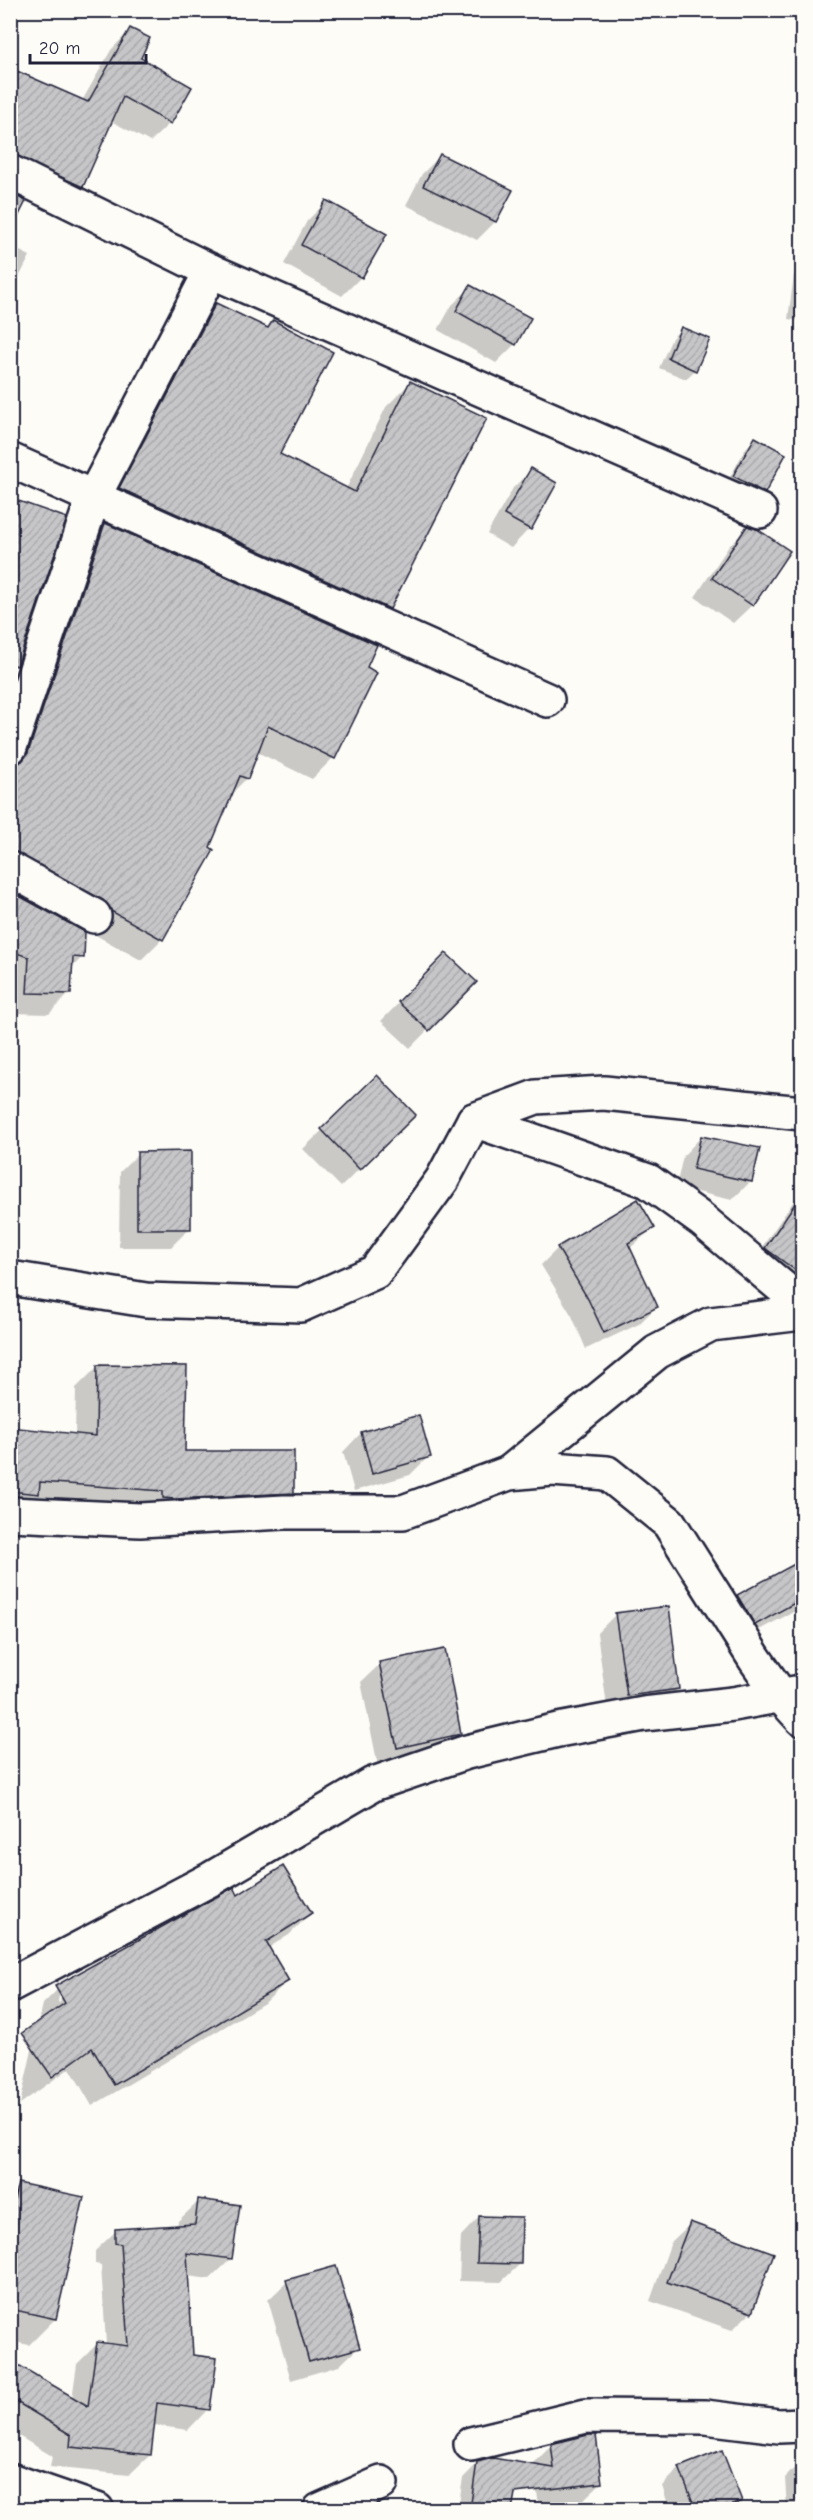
<svg xmlns="http://www.w3.org/2000/svg" width="813" height="2520" viewBox="0 0 813 2520" font-family="'Comic Neue',sans-serif">
	<style>
		.shadow { fill: #0003; fill-rule: evenodd }
		.building { fill: url(#building-hatch); stroke: #22223b; stroke-width: 1.5 }
		.lines { fill: none; stroke-linecap: round; stroke-linejoin: round }
		.minor-casing { stroke: #22223b; stroke-width: 38 }
		.minor { stroke: #fdfcf7; stroke-width: 33 }
	</style>
	<defs>
		<pattern id="building-hatch" width="6" height="6" patternUnits="userSpaceOnUse" patternTransform="scale(1.5)"><rect width="6" height="6" fill="#c6c6c8"/><path d="M-1 1l2-2M0 6l6-6M5 7l2-2" fill="none" stroke="#aaaaad"/></pattern>
	</defs>
	<rect width="100%" height="100%" fill="#fdfcf7"/>
	<filter id="ink" filterUnits="userSpaceOnUse"><feTurbulence type="fractalNoise" baseFrequency=".0167" numOctaves="2"/><feDisplacementMap in="SourceGraphic" scale="12" xChannelSelector="R" yChannelSelector="G"/><feConvolveMatrix kernelMatrix="1 2 1 2 8 2 1 2 1" color-interpolation-filters="sRGB"/></filter>
	<g filter="url(#ink)">
		<!-- shadow -->
		<g class="shadow">
			<path d="M 130,30 L 139,59 L 170,123 L 150,142 L 111,121 L 82,186 L 62,206 L 10,180 L 10,80 L 82,101 L 111,50 Z"/>
			<path d="M 440,156 L 511,191 L 495,222 L 477,240 L 406,205 L 422,174 Z"/>
			<path d="M 326,202 L 361,277 L 342,296 L 284,264 L 307,221 Z"/>
			<path d="M 10,246 L 30,256 L 10,295 Z"/>
			<path d="M 802,267 L 802,321 L 788,319 L 794,275 Z"/>
			<path d="M 471,287 L 515,344 L 496,363 L 438,330 L 452,305 Z"/>
			<path d="M 216,305 L 266,329 L 273,322 L 278,455 L 346,489 L 386,407 L 410,383 L 389,608 L 364,633 L 96,513 L 192,329 Z"/>
			<path d="M 681,329 L 695,370 L 686,379 L 659,368 L 672,338 Z"/>
			<path d="M 10,353 L 15,355 L 10,365 Z"/>
			<path d="M 755,439 L 763,492 L 754,501 L 725,486 L 746,448 Z"/>
			<path d="M 531,470 L 555,483 L 529,529 L 511,548 L 487,534 L 513,488 Z"/>
			<path d="M 105,525 L 365,668 L 333,758 L 312,779 L 257,752 L 247,778 L 231,794 L 162,939 L 141,960 L 90,932 L 82,921 L 10,880 L 10,765 L 84,546 Z"/>
			<path d="M 748,528 L 752,605 L 733,623 L 695,597 L 729,546 Z"/>
			<path d="M 10,892 L 82,957 L 71,969 L 70,993 L 49,1014 L 10,1013 Z"/>
			<path d="M 446,955 L 475,982 L 410,1048 L 381,1021 Z"/>
			<path d="M 377,1077 L 414,1115 L 341,1187 L 303,1149 Z"/>
			<path d="M 701,1137 L 758,1149 L 750,1182 L 732,1200 L 676,1187 L 683,1156 Z"/>
			<path d="M 138,1154 L 190,1228 L 171,1247 L 119,1247 L 120,1172 Z"/>
			<path d="M 802,1189 L 802,1279 L 788,1294 L 749,1266 Z"/>
			<path d="M 653,1228 L 629,1249 L 656,1307 L 639,1324 L 586,1349 L 572,1316 L 541,1265 L 558,1248 Z"/>
			<path d="M 97,1367 L 184,1452 L 293,1493 L 271,1514 L 10,1514 L 10,1428 L 75,1435 L 76,1388 Z"/>
			<path d="M 418,1417 L 429,1456 L 410,1475 L 354,1491 L 343,1452 L 361,1433 Z"/>
			<path d="M 802,1562 L 802,1614 L 797,1610 L 736,1642 L 719,1615 L 738,1596 Z"/>
			<path d="M 616,1614 L 678,1689 L 659,1707 L 608,1714 L 597,1633 Z"/>
			<path d="M 380,1664 L 460,1734 L 441,1752 L 378,1766 L 361,1682 Z"/>
			<path d="M 311,1913 L 289,1935 L 268,1948 L 287,1981 L 266,2002 L 92,2106 L 70,2068 L 20,2104 L 36,2032 L 44,2024 L 40,2017 L 43,2004 L 65,1982 ZM 60,1991 L 63,1991 L 60,2003 L 58,2002 Z"/>
			<path d="M 19,2185 L 55,2319 L 29,2345 L 10,2341 L 10,2193 Z"/>
			<path d="M 199,2201 L 231,2259 L 210,2279 L 187,2276 L 192,2356 L 208,2409 L 188,2430 L 153,2425 L 150,2455 L 129,2475 L 50,2467 L 52,2456 L 10,2431 L 10,2362 L 72,2399 L 77,2364 L 98,2343 L 106,2344 L 101,2265 L 95,2264 L 95,2251 L 116,2231 L 177,2226 L 178,2221 Z"/>
			<path d="M 479,2217 L 520,2264 L 501,2282 L 459,2281 L 461,2236 Z"/>
			<path d="M 690,2224 L 751,2312 L 732,2330 L 650,2301 L 671,2242 Z"/>
			<path d="M 287,2282 L 358,2348 L 339,2366 L 291,2380 L 268,2300 Z"/>
			<path d="M 552,2445 L 601,2483 L 582,2501 L 539,2506 L 533,2464 Z"/>
			<path d="M 800,2462 L 802,2462 L 802,2510 L 787,2510 L 785,2478 Z"/>
			<path d="M 478,2463 L 506,2510 L 458,2510 L 463,2478 Z"/>
			<path d="M 680,2468 L 741,2501 L 732,2510 L 670,2510 L 662,2486 Z"/>
		</g>
		<!-- building -->
		<g class="building">
			<path d="M 130,28 L 150,38 L 141,58 L 192,87 L 171,124 L 123,97 L 83,187 L 10,154 L 10,68 L 88,102 Z"/>
			<path d="M 440,154 L 513,190 L 496,222 L 423,186 Z"/>
			<path d="M 10,193 L 26,201 L 10,233 Z"/>
			<path d="M 326,200 L 387,234 L 362,278 L 301,245 Z"/>
			<path d="M 470,285 L 531,318 L 516,345 L 456,311 Z"/>
			<path d="M 216,303 L 268,328 L 273,320 L 333,352 L 280,454 L 355,492 L 410,381 L 487,418 L 390,609 L 119,488 Z"/>
			<path d="M 681,327 L 710,339 L 696,371 L 668,358 Z"/>
			<path d="M 755,437 L 786,454 L 765,493 L 733,476 Z"/>
			<path d="M 531,468 L 557,483 L 531,530 L 504,515 Z"/>
			<path d="M 10,498 L 67,518 L 17,666 L 10,664 Z"/>
			<path d="M 105,523 L 377,645 L 367,667 L 377,673 L 335,759 L 268,726 L 248,779 L 240,776 L 210,847 L 214,850 L 163,940 L 111,911 L 103,900 L 10,850 L 10,765 L 22,761 L 28,753 Z"/>
			<path d="M 747,526 L 757,529 L 790,551 L 753,606 L 712,578 Z"/>
			<path d="M 10,891 L 85,932 L 84,958 L 73,957 L 71,994 L 27,993 L 29,957 L 10,951 Z"/>
			<path d="M 446,953 L 477,982 L 429,1031 L 398,1002 Z"/>
			<path d="M 377,1075 L 416,1115 L 360,1170 L 321,1129 Z"/>
			<path d="M 701,1136 L 760,1148 L 752,1182 L 693,1169 Z"/>
			<path d="M 191,1151 L 191,1229 L 137,1229 L 137,1152 Z"/>
			<path d="M 802,1193 L 802,1275 L 765,1248 Z"/>
			<path d="M 638,1199 L 655,1228 L 628,1243 L 658,1307 L 604,1333 L 588,1299 L 557,1247 Z"/>
			<path d="M 97,1365 L 187,1366 L 185,1451 L 294,1451 L 294,1493 L 175,1499 L 163,1498 L 163,1491 L 40,1482 L 39,1494 L 10,1491 L 10,1427 L 96,1436 Z"/>
			<path d="M 419,1415 L 431,1457 L 372,1474 L 361,1432 Z"/>
			<path d="M 802,1560 L 802,1599 L 755,1625 L 737,1595 Z"/>
			<path d="M 669,1606 L 679,1689 L 627,1696 L 615,1613 Z"/>
			<path d="M 445,1649 L 461,1734 L 397,1748 L 379,1662 Z"/>
			<path d="M 283,1866 L 312,1913 L 266,1942 L 289,1981 L 114,2085 L 92,2048 L 52,2077 L 22,2033 L 65,2003 L 55,1986 L 234,1887 L 238,1895 Z"/>
			<path d="M 18,2183 L 84,2197 L 56,2319 L 10,2309 L 10,2218 Z"/>
			<path d="M 198,2199 L 240,2205 L 232,2259 L 187,2253 L 193,2355 L 217,2358 L 210,2410 L 157,2403 L 151,2455 L 70,2447 L 71,2435 L 10,2398 L 10,2360 L 88,2406 L 97,2342 L 128,2346 L 121,2244 L 115,2243 L 115,2229 L 195,2224 Z"/>
			<path d="M 479,2216 L 522,2217 L 521,2264 L 477,2263 Z"/>
			<path d="M 690,2222 L 774,2253 L 752,2313 L 667,2282 Z"/>
			<path d="M 336,2266 L 360,2348 L 309,2362 L 286,2280 Z"/>
			<path d="M 588,2435 L 596,2435 L 602,2483 L 515,2493 L 512,2510 L 470,2510 L 477,2462 L 493,2458 L 554,2468 L 551,2444 Z"/>
			<path d="M 722,2450 L 742,2501 L 722,2510 L 696,2510 L 679,2467 Z"/>
		</g>
		<g class="lines">
			<!-- minor casing -->
			<g class="minor-casing">
				<g id="minor">
					<path d="M 10,172 L 211,271 L 760,511"/>
					<path d="M 10,460 L 547,700"/>
					<path d="M 10,747 L 93,498 L 211,271"/>
					<path d="M 10,869 L 94,916"/>
					<path d="M 474,1120 L 648,1181 L 702,1220 L 802,1304"/>
					<path d="M 10,1278 L 146,1300 L 301,1305 L 375,1272 L 442,1180 L 474,1120 L 536,1097 L 604,1093 L 802,1113"/>
					<path d="M 509,1473 L 657,1352 L 711,1324 L 802,1313"/>
					<path d="M 10,1514 L 140,1520 L 284,1512 L 403,1512 L 509,1473 L 552,1469 L 607,1473 L 669,1523 L 755,1659 L 781,1696 L 802,1719"/>
					<path d="M 10,1985 L 211,1879 L 373,1784 L 467,1752 L 558,1730 L 644,1714 L 733,1704 L 801,1692"/>
					<path d="M 471,2444 L 586,2416 L 705,2417 L 779,2426 L 802,2425"/>
					<path d="M 10,2480 L 97,2510"/>
					<path d="M 320,2510 L 381,2483"/>
				</g>
			</g>
			<!-- minor -->
			<use href="#minor" class="minor"/>
		</g>
	</g>
	<!-- margin -->
	<rect width="813" height="2520" fill="none" stroke="#fdfcf7" stroke-width="36"/>
	<rect x="18" y="18" width="777" height="2484" fill="none" stroke="#22223b" stroke-width="2" filter="url(#ink)"/>
	<!-- scale -->
	<path d="M30 54v9h116v-9" fill="none" stroke="#22223b" stroke-width="3"/>
	<text x="39" y="54" font-size="18" fill="#22223b" stroke="#fdfcf7" stroke-width="4.5" paint-order="stroke">20 m</text>
</svg>
